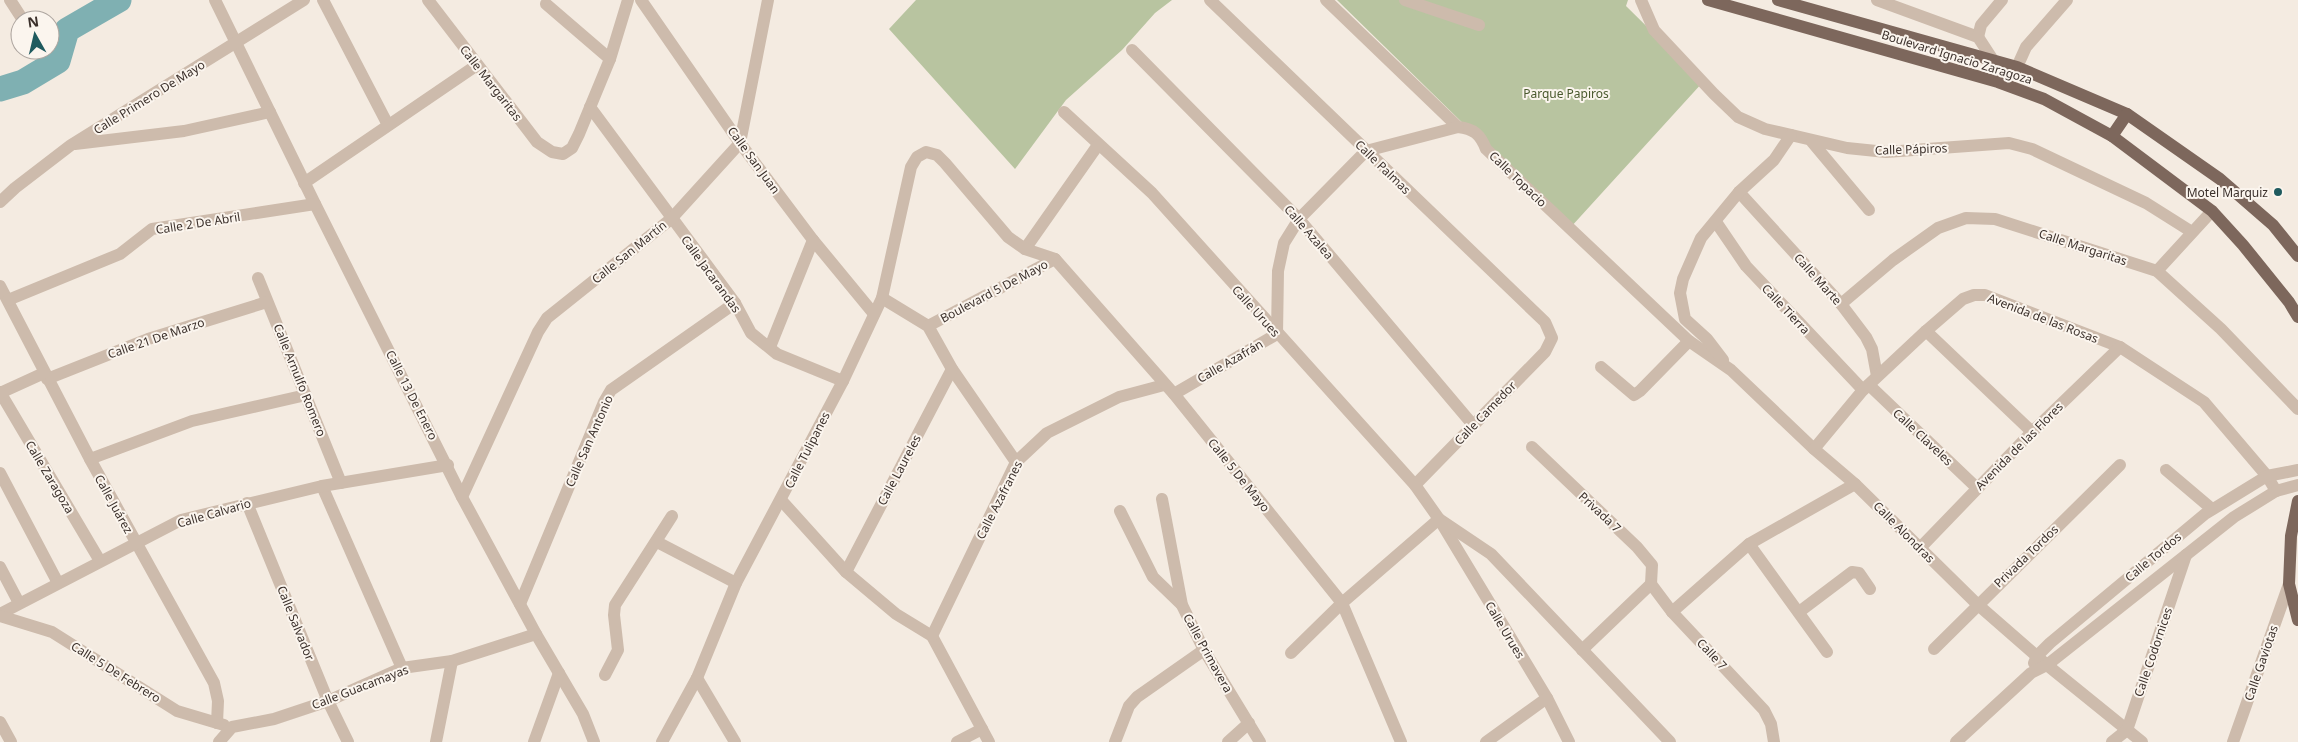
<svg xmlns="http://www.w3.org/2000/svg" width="2298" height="742" viewBox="0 0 2298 742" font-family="'Noto Sans',sans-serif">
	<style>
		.green { fill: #b8c4a0 }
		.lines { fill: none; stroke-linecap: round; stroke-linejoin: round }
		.river { stroke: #7fb0b2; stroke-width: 25 }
		.minor { stroke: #cdbbac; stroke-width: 12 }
		.major { stroke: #7d675c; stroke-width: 12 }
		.poi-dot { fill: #1f5a5e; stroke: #fbf5ee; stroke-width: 2 }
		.labels { text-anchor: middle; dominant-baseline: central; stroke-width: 4; stroke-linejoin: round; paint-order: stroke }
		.street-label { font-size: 12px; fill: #3b302b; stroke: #fbf5ee }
		.park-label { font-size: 12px; fill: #4a5a2e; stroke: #fbf5ee }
		.poi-label { font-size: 12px; fill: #3b302b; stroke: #fbf5ee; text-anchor: end }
	</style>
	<rect width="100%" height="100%" fill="#f4ebe1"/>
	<!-- green -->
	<g class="green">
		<path d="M 916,0 L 1172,0 L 1155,13 L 1122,50 L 1066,100 L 1015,169 L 889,29 Z"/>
		<path d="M 1337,0 L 1628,0 L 1626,6 L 1703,82 L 1570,228 Z"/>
	</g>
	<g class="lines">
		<!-- river -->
		<path class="river" d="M 0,89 L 23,82 L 58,61 L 67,30 L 119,0"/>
		<!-- minor -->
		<g class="minor">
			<path d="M 10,0 L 21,17"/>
			<path d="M 215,0 L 315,204 L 462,497 L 536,634 L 583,714 L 594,742"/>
			<path d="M 323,0 L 388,125"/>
			<path d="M 428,0 L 537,142 L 552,152 L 563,154 L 572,148 L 579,134 L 610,59 L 628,0"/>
			<path d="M 641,0 L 740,143 L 813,240 L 874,314"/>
			<path d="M 1210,0 L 1545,322 L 1552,338 L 1545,352 L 1415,485"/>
			<path d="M 1326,0 L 1458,127 C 1474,129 1480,134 1486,149 L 1689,341 L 1731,370 L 1814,449 L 1855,484 L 1977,604 L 2047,665 L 2142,742"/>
			<path d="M 1405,0 L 1479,25"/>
			<path d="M 1641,0 L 1654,30 L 1714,94 L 1738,117 L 1765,129 L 1847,148 L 1886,152 L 2009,143 L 2032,149 L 2146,203 L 2192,232"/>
			<path d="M 1877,0 L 1978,37 L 1993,60"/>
			<path d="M 546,4 L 610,59"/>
			<path d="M 1978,37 L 1981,25 L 2002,0"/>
			<path d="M 1132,50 L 1299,219 L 1473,425"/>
			<path d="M 2017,67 L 2026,47 L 2067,0"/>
			<path d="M 590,107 L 735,303 L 751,333 L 777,354 L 843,381"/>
			<path d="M 1064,112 L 1152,193 L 1415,485 L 1439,519 L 1547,698 L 1569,742"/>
			<path d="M 1812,142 L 1869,210"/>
			<path d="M 75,144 L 184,131 L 270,112"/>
			<path d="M 304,183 L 477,65"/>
			<path d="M 1739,192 L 1841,304 L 1866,337 L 1872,349 L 1877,376"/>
			<path d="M 0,202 L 15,188 L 71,145 L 304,0"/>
			<path d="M 1716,222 L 1746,266 L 1863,390"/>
			<path d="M 1025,249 L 1098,145"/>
			<path d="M 2157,271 L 2212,211"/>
			<path d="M 258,278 L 341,483"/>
			<path d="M 0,286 L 90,459 L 214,683 L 218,701 L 217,723"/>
			<path d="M 882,298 L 928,326 L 952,369 L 1016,462"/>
			<path d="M 8,300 L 120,254 L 152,229 L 315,204"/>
			<path d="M 1841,304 L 1893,260 L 1938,228 L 1966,218 L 1995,219 L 2157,271 L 2221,329 L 2298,409"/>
			<path d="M 928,326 L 1055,259"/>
			<path d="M 1926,331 L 2032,432"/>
			<path d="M 770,347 L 813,240"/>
			<path d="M 1723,360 L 1707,339 L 1685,319 L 1680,293 L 1683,279 L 1701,238 L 1739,192 L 1774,160 L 1791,135"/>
			<path d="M 1601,367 L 1634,395 L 1640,391 L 1689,341"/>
			<path d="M 47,379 L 148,339 L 267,302"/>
			<path d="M 1869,385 L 1977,488"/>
			<path d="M 0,392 L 100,561"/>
			<path d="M 0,393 L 44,373"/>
			<path d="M 1174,394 L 1277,334 L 1278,271 L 1284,243 L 1299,219 L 1366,151 L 1458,127"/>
			<path d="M 1532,447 L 1637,547 L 1652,565 L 1651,584"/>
			<path d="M 1814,449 L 1863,390 L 1926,331 L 1963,299 L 1974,295 L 1985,295 L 2120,347 L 2204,402 L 2267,476 L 2276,491"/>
			<path d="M 90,459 L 192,421 L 306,395"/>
			<path d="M 2166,470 L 2212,509"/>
			<path d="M 0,473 L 58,583"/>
			<path d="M 322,486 L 402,668"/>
			<path d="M 462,497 L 538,332 L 547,318 L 671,219 L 740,143 L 768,0"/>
			<path d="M 1162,499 L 1182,605 L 1204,650 L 1260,742"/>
			<path d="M 781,500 L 846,572 L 896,614 L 932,636 L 989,742"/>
			<path d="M 247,503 L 328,701 L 348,742"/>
			<path d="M 1120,511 L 1153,577 L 1182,605"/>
			<path d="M 657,542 L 736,583"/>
			<path d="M 1749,544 L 1827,652"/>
			<path d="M 1920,548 L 2032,432 L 2120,347"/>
			<path d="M 0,567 L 19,603"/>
			<path d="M 846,572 L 952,369"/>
			<path d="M 1651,584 L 1672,612 L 1764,710 L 1771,724 L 1774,742"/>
			<path d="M 520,604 L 604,402 L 611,390 L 735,303"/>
			<path d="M 1672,612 L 1749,544 L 1855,484"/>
			<path d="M 1799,612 L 1852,572 L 1859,573 L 1870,589"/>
			<path d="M 0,614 L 181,520 L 322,486 L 448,465"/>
			<path d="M 0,616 L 52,632 L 177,711 L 224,725"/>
			<path d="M 932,636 L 1016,462 L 1047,433 L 1119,397 L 1164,385"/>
			<path d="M 1934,649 L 2120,465"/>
			<path d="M 1582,650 L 1651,584"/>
			<path d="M 1291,653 L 1342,603 L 1439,519 L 1491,554 L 1670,742"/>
			<path d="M 2034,663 L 2037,656 L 2050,643 L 2205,514 L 2267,476 L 2298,470"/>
			<path d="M 605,675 L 618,650 L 614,615 L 615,605 L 672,516"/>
			<path d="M 697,678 L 735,742"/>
			<path d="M 0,722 L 11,742"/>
			<path d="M 219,742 L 232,727 L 274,719 L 328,701 L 402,668 L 452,661 L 536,634"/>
			<path d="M 436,742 L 452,661"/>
			<path d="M 534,742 L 559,673"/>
			<path d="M 662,742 L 697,678 L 736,583 L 843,381 L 882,298 L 911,167 L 917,157 L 926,152 L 937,155 L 945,163 L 1008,237 L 1025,249 L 1055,259 L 1174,394 L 1342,603 L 1401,742"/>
			<path d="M 957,742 L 982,729"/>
			<path d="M 1115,742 L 1129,706 L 1137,697 L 1204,650"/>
			<path d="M 1228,742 L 1249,723"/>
			<path d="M 1486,742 L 1547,698"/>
			<path d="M 1956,742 L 2031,673 L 2047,665 L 2234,517 L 2276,491 L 2298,485"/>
			<path d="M 2112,742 L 2127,730 L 2186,555"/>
			<path d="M 2233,742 L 2289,584"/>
		</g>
		<!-- major -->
		<g class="major">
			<path d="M 1708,0 L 1998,82 L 2044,99 L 2112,136 L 2212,211 L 2243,245 L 2289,302 L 2298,317"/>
			<path d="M 1778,0 L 2017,67 L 2127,114 L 2220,179 L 2273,225 L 2298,256"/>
			<path d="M 2112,136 L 2127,114"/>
			<path d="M 2298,501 L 2291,536 L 2289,584 L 2298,620"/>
		</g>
	</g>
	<!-- markers -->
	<circle class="poi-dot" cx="2278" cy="192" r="5"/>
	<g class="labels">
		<!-- street labels -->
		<g class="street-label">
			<text transform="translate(1957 57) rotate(17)">Boulevard Ignacio Zaragoza</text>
			<text transform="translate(491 83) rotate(52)">Calle Margaritas</text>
			<text transform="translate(149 97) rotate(-32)">Calle Primero De Mayo</text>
			<text transform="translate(1911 149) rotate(-2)">Calle Pápiros</text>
			<text transform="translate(754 160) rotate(54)">Calle San Juan</text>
			<text transform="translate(1383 167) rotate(44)">Calle Palmas</text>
			<text transform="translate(1518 179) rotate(44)">Calle Topacio</text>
			<text transform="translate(198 223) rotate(-9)">Calle 2 De Abril</text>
			<text transform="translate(1309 232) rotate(49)">Calle Azalea</text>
			<text transform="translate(2083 247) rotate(18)">Calle Margaritas</text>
			<text transform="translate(629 252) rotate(-39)">Calle San Martín</text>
			<text transform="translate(711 274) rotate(54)">Calle Jacarandas</text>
			<text transform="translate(1818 279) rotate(48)">Calle Marte</text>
			<text transform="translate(994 291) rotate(-28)">Boulevard 5 De Mayo</text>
			<text transform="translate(1786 309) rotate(47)">Calle Tierra</text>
			<text transform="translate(1256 311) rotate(48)">Calle Urues</text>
			<text transform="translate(2043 318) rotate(21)">Avenida de las Rosas</text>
			<text transform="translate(156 338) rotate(-19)">Calle 21 De Marzo</text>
			<text transform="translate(1230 361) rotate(-30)">Calle Azafrán</text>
			<text transform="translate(300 380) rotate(68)">Calle Arnulfo Romero</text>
			<text transform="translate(412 395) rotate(63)">Calle 13 De Enero</text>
			<text transform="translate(1485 413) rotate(-46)">Calle Camedor</text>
			<text transform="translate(1923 437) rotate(43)">Calle Claveles</text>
			<text transform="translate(589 441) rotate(-66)">Calle San Antonio</text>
			<text transform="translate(2019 446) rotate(-45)">Avenida de las Flores</text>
			<text transform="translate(807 450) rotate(-63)">Calle Tulipanes</text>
			<text transform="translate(899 470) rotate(-62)">Calle Laureles</text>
			<text transform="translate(1239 475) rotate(51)">Calle 5 De Mayo</text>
			<text transform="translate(50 477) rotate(59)">Calle Zaragoza</text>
			<text transform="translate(999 500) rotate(-63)">Calle Azafranes</text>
			<text transform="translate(114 504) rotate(61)">Calle Juárez</text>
			<text transform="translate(1600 512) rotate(43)">Privada 7</text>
			<text transform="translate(214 513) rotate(-16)">Calle Calvario</text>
			<text transform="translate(1904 532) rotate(45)">Calle Alondras</text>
			<text transform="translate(2026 556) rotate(-44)">Privada Tordos</text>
			<text transform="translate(2153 557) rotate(-40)">Calle Tordos</text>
			<text transform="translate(296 623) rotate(68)">Calle Salvador</text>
			<text transform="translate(1505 630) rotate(59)">Calle Urues</text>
			<text transform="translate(2153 652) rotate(-71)">Calle Codornices</text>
			<text transform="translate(1208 653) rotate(61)">Calle Primavera</text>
			<text transform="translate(1712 654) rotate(47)">Calle 7</text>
			<text transform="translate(2261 663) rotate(-71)">Calle Gaviotas</text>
			<text transform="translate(116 672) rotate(32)">Calle 5 De Febrero</text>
			<text transform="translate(360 687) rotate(-21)">Calle Guacamayas</text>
		</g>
		<!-- park labels -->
		<g class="park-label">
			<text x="1566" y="93">Parque Papiros</text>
		</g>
		<!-- poi labels -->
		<g class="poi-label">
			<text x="2268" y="192">Motel Marquiz</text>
		</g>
	</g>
	<!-- north arrow -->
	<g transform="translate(35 35) rotate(352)"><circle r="24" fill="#fbf5ee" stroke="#aea6a0"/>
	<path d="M0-4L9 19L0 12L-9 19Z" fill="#1f5a5e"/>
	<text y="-8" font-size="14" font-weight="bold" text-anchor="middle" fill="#3b302b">N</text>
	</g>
</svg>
